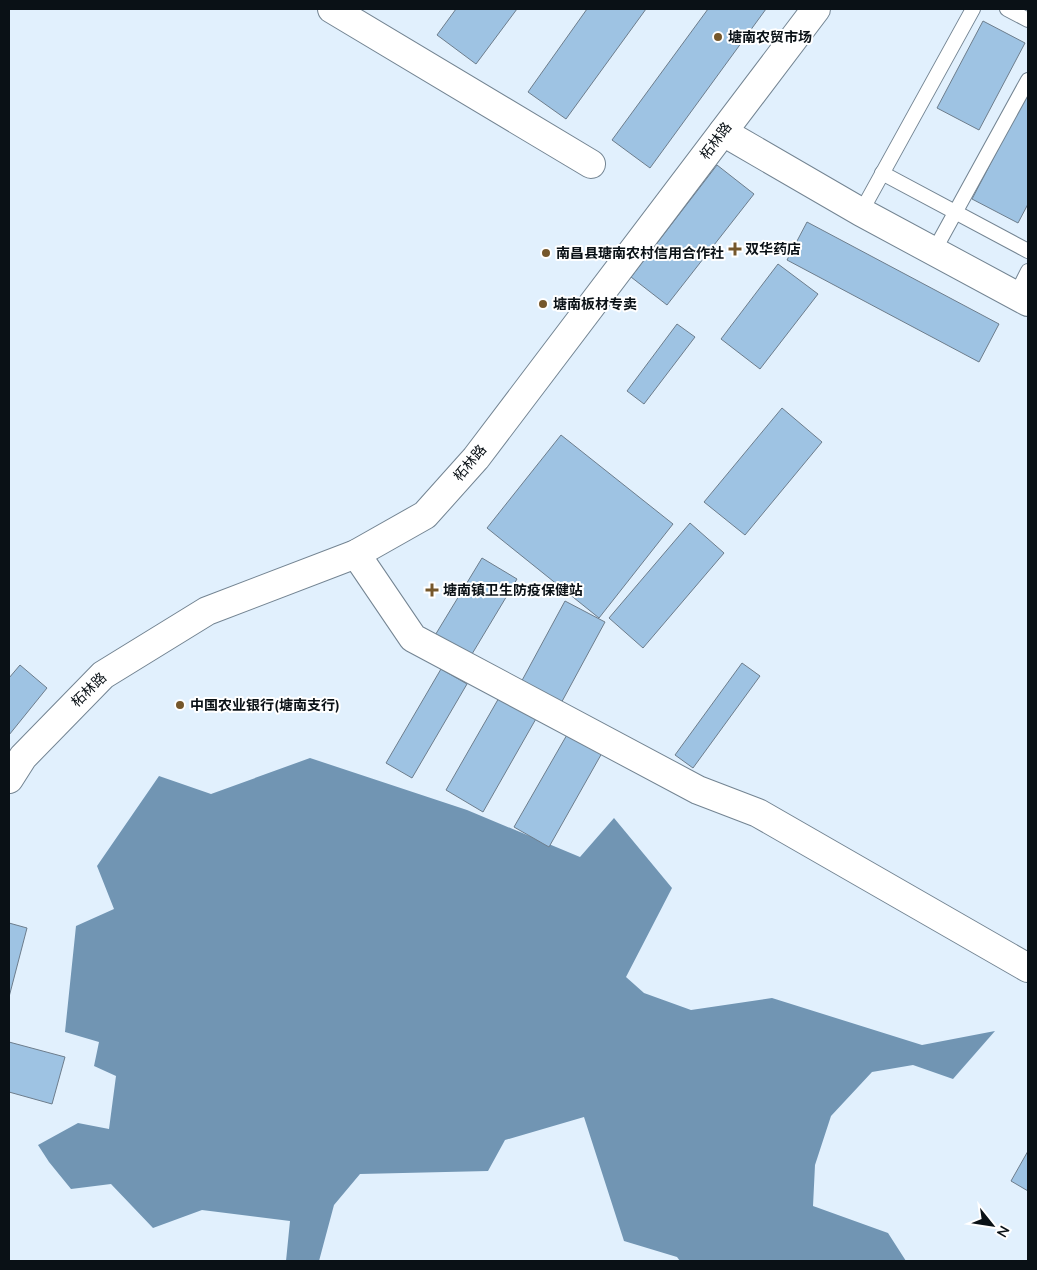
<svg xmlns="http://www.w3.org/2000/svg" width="1037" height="1270" viewBox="0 0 1037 1270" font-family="'Nunito Sans','Noto Sans SC',sans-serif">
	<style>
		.water { fill: #7195b3 }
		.building { fill: #9ec3e3; stroke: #6d7d8c }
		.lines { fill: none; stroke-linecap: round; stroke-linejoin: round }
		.service-casing { stroke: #738492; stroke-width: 16 }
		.minor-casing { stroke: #738492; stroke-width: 30 }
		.tertiary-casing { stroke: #738492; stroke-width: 30 }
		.service { stroke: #fff; stroke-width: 14 }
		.minor { stroke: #fff; stroke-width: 28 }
		.tertiary { stroke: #fff; stroke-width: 28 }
		.poi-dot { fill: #75572b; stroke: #fff; stroke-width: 2 }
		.labels { text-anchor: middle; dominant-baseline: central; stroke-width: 4; stroke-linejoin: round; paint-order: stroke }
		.poi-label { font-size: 14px; font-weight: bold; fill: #0a1116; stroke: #fff; text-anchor: start }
		.street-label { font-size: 14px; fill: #0a1116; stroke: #fff }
	</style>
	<rect width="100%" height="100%" fill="#e1f0fd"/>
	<!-- water -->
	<path class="water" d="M 310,758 L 467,810 L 580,857 L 614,818 L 672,888 L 626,977 L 644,993 L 691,1010 L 772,998 L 922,1045 L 995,1031 L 953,1079 L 913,1065 L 872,1072 L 831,1116 L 815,1165 L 813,1206 L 888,1233 L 906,1261 L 680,1261 L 677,1257 L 624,1241 L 584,1117 L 505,1140 L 488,1171 L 360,1174 L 334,1205 L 319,1261 L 286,1261 L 290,1221 L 202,1210 L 153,1228 L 111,1184 L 71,1189 L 49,1162 L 38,1145 L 78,1123 L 109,1129 L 116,1076 L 94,1066 L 99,1042 L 65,1032 L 76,926 L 114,909 L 97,866 L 159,776 L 211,794 Z"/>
	<!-- building -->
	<g class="building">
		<path d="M 456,9 L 517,9 L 476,64 L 437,35 Z"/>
		<path d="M 587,9 L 646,9 L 566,119 L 528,92 Z"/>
		<path d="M 708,9 L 766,9 L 650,168 L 612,140 Z"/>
		<path d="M 983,21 L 1025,43 L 979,130 L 937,108 Z"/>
		<path d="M 1028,92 L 1028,204 L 1018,223 L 972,199 Z"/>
		<path d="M 717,165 L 754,194 L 667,305 L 631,277 Z"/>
		<path d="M 807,222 L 999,324 L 979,362 L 787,260 Z"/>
		<path d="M 778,264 L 818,294 L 760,369 L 721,339 Z"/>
		<path d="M 677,324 L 695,337 L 644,404 L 627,391 Z"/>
		<path d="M 782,408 L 822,442 L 745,535 L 704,502 Z"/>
		<path d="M 561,435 L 673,524 L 599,618 L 487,528 Z"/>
		<path d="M 690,523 L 724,553 L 643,648 L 609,618 Z"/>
		<path d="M 482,558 L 517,579 L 469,659 L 434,637 Z"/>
		<path d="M 565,601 L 605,622 L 559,707 L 519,686 Z"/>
		<path d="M 742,663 L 760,676 L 693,768 L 675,755 Z"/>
		<path d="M 20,665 L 47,688 L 9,735 L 9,678 Z"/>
		<path d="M 441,669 L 467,684 L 412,778 L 386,763 Z"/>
		<path d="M 500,696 L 537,717 L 483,812 L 446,790 Z"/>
		<path d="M 568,733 L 602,753 L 549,847 L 514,827 Z"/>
		<path d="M 9,923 L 27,928 L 9,997 Z"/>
		<path d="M 9,1042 L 65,1057 L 52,1104 L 9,1092 Z"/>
		<path d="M 1028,1151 L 1028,1191 L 1011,1181 Z"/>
	</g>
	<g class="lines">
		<!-- service casing -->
		<g class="service-casing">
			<g id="service">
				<path d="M 1007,9 L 1028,20"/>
				<path d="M 882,173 L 1028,251"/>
				<path d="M 861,212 L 973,9"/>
				<path d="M 934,251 L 1028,80"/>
				<path d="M 1016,295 L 1028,271"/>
			</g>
		</g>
		<!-- minor casing -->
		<g class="minor-casing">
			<g id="minor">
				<path d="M 332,9 L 591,164"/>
				<path d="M 723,132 L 861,212 L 1028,302"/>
				<path d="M 356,554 L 413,638 L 698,790 L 758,813 L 1028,968"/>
			</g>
		</g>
		<!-- tertiary casing -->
		<g class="tertiary-casing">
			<path id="tertiary" d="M 9,779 L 23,757 L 103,675 L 207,611 L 356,554 L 425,515 L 476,458 L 816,9"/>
		</g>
		<!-- service -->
		<use href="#service" class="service"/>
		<!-- minor -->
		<use href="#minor" class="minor"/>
		<!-- tertiary -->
		<use href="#tertiary" class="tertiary"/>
	</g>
	<!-- markers -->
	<g class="poi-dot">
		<circle cx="718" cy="37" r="5"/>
		<path d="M732.5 241.5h5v5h5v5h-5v5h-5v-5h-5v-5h5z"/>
		<circle cx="546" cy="253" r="5"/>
		<circle cx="543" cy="304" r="5"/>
		<path d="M429.5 582.5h5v5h5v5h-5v5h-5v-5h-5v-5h5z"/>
		<circle cx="180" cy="705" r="5"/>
	</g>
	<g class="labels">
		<!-- poi labels -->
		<g class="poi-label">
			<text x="728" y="37">塘南农贸市场</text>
			<text x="745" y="249">双华药店</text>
			<text x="556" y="253">南昌县瑭南农村信用合作社</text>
			<text x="553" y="304">塘南板材专卖</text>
			<text x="443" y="590">塘南镇卫生防疫保健站</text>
			<text x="190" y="705">中国农业银行(塘南支行)</text>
		</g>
		<!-- street labels -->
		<g class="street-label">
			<text transform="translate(716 141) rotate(-53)">柘林路</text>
			<text transform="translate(470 463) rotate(-50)">柘林路</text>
			<text transform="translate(89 690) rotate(-44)">柘林路</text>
		</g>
	</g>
	<!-- border -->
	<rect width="1037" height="1270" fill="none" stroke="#0a1116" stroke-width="20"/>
	<!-- north arrow -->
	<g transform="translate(992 1225) rotate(120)" stroke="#ffffff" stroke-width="4" paint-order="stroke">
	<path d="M0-4L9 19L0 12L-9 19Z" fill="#0a1116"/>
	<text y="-8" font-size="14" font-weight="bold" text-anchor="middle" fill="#0a1116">N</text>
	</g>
</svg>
